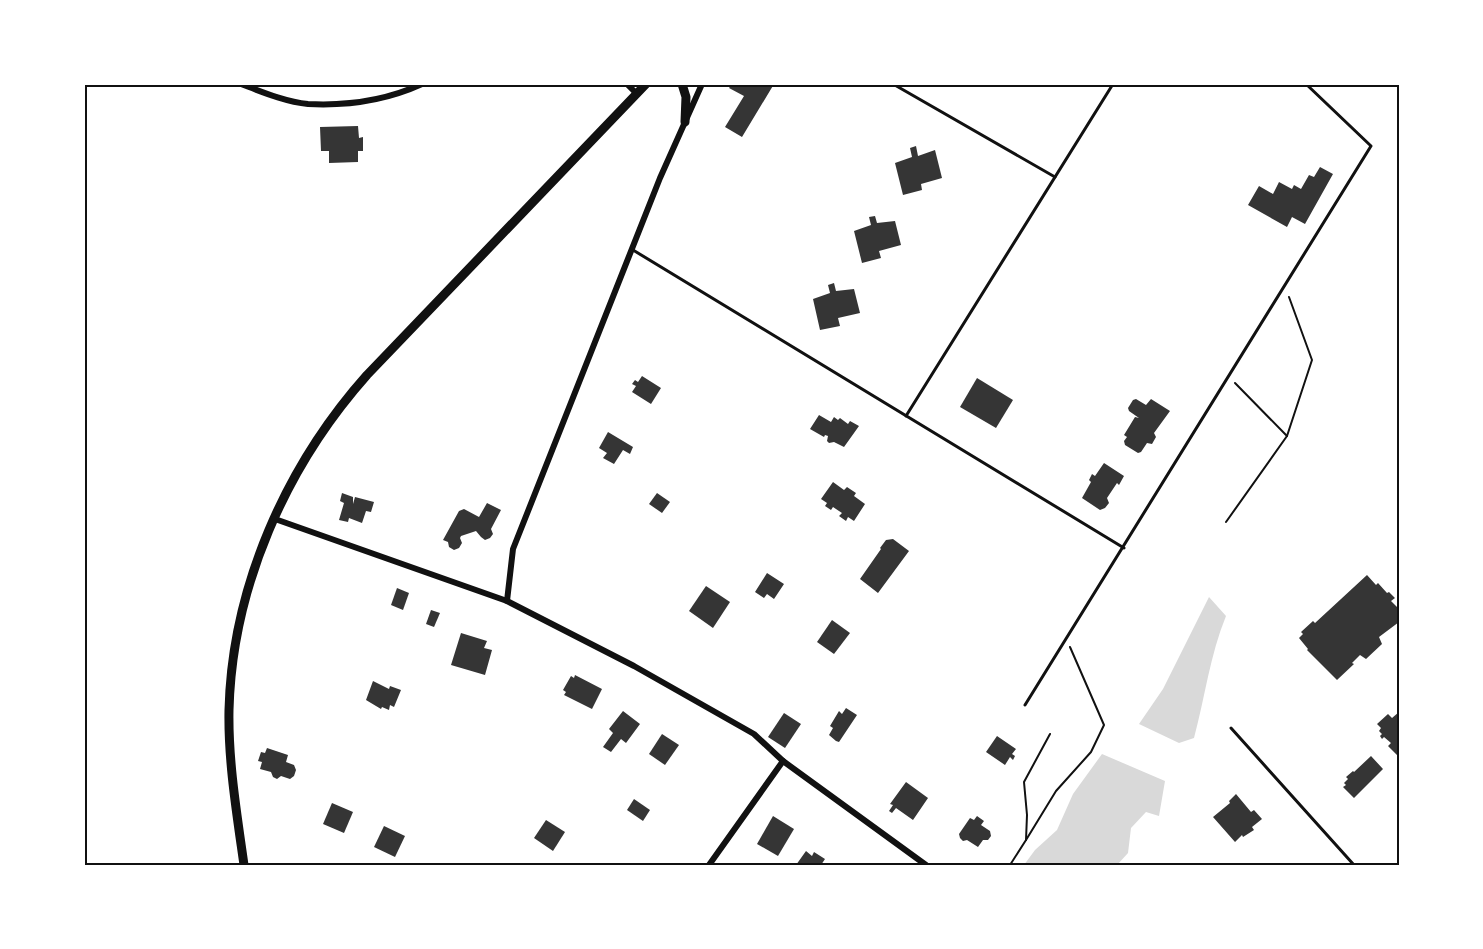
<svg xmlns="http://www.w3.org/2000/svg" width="1483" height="949" viewBox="0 0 1483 949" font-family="Raleway,sans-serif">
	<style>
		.water { fill: #d9d9d9 }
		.building { fill: #353535 }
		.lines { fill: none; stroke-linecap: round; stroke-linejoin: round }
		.path { stroke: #111; stroke-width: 2 }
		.service { stroke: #111; stroke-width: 3 }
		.minor { stroke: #111; stroke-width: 6 }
		.secondary { stroke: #111; stroke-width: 9 }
		.neatline { fill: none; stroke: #111; stroke-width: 2 }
	</style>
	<rect width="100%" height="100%" fill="#fff"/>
	<!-- water -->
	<g class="water">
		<path d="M 1209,597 L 1226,616 C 1210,655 1205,697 1194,738 L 1179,743 L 1139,724 L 1163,689 Z"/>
		<path d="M 1102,754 L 1165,781 L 1159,816 L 1146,812 L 1131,828 L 1128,853 L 1117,865 L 1024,865 L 1035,850 L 1057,830 L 1073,794 Z"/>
	</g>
	<!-- building -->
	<g class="building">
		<path d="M 732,84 L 774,84 L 742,137 L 725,127 L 744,96 L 729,88 Z"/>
		<path d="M 358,126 L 359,138 L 363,137 L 363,151 L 358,151 L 358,162 L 329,163 L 329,151 L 321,151 L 320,127 Z"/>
		<path d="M 916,146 L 918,156 L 935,150 L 942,178 L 921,184 L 922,190 L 903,195 L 895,163 L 912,157 L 910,148 Z"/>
		<path d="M 1320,167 L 1333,174 L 1305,224 L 1292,217 L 1287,227 L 1248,205 L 1259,186 L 1273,194 L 1279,182 L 1292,189 L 1294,185 L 1301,189 L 1309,175 L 1314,177 Z"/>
		<path d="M 875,216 L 877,223 L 895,221 L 901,245 L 879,251 L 881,258 L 862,263 L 854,231 L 871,225 L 869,217 Z"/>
		<path d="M 834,283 L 836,291 L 854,289 L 860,313 L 838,318 L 840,326 L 820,330 L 813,299 L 830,293 L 828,285 Z"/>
		<path d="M 642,376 L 661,388 L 651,404 L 632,392 L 636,386 L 632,384 L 635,380 L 638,382 Z"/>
		<path d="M 977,378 L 1013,400 L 996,428 L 960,407 Z"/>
		<path d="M 1136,399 L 1146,405 L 1151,399 L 1170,411 L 1154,433 L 1156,437 L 1152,444 L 1147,443 L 1141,452 L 1138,453 L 1125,445 L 1124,441 L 1127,437 L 1124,435 L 1135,417 L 1139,418 L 1129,411 L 1128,408 L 1133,400 Z"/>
		<path d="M 819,415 L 831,422 L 834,417 L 838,420 L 840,418 L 848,424 L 850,421 L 859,426 L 844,447 L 834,442 L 829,443 L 827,441 L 828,436 L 825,435 L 824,437 L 810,429 Z"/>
		<path d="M 608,432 L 633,447 L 630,454 L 623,450 L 614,464 L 603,458 L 607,453 L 599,448 Z"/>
		<path d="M 1104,463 L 1124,476 L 1119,485 L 1117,483 L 1107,498 L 1109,503 L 1105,508 L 1100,510 L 1082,498 L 1091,482 L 1089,480 L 1092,474 L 1095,476 Z"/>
		<path d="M 833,482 L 844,490 L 847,487 L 856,493 L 854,496 L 865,504 L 854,521 L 848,517 L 846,521 L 839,516 L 842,513 L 833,507 L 831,510 L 825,506 L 827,503 L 821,499 Z"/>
		<path d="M 342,493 L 353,497 L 353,504 L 355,497 L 374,502 L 371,512 L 366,511 L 362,523 L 349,518 L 348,522 L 339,520 L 344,503 L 340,501 Z"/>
		<path d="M 657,493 L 670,502 L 662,513 L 649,504 Z"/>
		<path d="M 487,503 L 501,510 L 491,529 L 493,534 L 490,538 L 485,540 L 481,537 L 476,531 L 461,536 L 460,538 L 462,543 L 459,548 L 454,550 L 449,547 L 448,542 L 443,540 L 459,511 L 464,509 L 479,517 Z"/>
		<path d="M 893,539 L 909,551 L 878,593 L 860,579 L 881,549 L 880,548 L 886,540 Z"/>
		<path d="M 767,573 L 784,584 L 774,599 L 767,594 L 764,598 L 755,592 Z"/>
		<path d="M 1367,575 L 1376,585 L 1378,583 L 1387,593 L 1389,592 L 1395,598 L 1391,601 L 1399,609 L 1399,622 L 1379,637 L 1382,644 L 1366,659 L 1360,655 L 1352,663 L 1354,664 L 1337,680 L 1307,650 L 1308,649 L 1299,638 L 1303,634 L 1301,632 L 1313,621 L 1315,623 Z"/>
		<path d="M 706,586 L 730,602 L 713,628 L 689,611 Z"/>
		<path d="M 397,588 L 409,593 L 403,610 L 391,605 Z"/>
		<path d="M 431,610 L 440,613 L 434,627 L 426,624 Z"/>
		<path d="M 832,620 L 850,633 L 834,654 L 817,642 Z"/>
		<path d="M 461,633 L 487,641 L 484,648 L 492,650 L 485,675 L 451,665 Z"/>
		<path d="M 575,675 L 602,689 L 592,709 L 564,695 L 566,692 L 563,690 L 571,676 L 574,678 Z"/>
		<path d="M 373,681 L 389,689 L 390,686 L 401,690 L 394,707 L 390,705 L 389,710 L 382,707 L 381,709 L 366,700 Z"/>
		<path d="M 846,708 L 857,715 L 839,742 L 836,741 L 829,735 L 833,728 L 830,726 L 839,711 L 842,714 Z"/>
		<path d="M 623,711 L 640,724 L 626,743 L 621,739 L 611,752 L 603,747 L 613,733 L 609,729 Z"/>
		<path d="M 1399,712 L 1399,757 L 1388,746 L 1391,743 L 1384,737 L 1382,739 L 1380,736 L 1382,734 L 1379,731 L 1381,728 L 1377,724 L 1388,714 L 1392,718 Z"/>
		<path d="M 784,713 L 801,724 L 785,748 L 768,737 Z"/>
		<path d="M 662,734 L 679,745 L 665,765 L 649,754 Z"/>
		<path d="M 997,736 L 1016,749 L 1012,754 L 1015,756 L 1013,760 L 1010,757 L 1005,765 L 986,752 Z"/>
		<path d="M 267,748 L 288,755 L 286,762 L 294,765 L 296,770 L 294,776 L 290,779 L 281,776 L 277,779 L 273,777 L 271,772 L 260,769 L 262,762 L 258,761 L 261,752 L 265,753 Z"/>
		<path d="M 1371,756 L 1383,769 L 1354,798 L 1343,787 L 1346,785 L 1344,783 L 1348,779 L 1346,777 L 1353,771 L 1354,772 Z"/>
		<path d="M 906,782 L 928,798 L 913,820 L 896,808 L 892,813 L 889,811 L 893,805 L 890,804 Z"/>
		<path d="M 1236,794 L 1251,812 L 1254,810 L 1262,819 L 1252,827 L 1254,830 L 1243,837 L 1242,835 L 1235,842 L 1213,817 L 1230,803 L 1229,801 Z"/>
		<path d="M 634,799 L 650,810 L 643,821 L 627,810 Z"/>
		<path d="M 332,803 L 353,812 L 344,833 L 323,824 Z"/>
		<path d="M 773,816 L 794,829 L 778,856 L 757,844 Z"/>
		<path d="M 977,816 L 984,821 L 981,825 L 990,831 L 991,836 L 988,840 L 983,840 L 978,847 L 967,840 L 963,841 L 960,838 L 959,834 L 970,818 L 974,820 Z"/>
		<path d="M 546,820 L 565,832 L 553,851 L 534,838 Z"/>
		<path d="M 384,826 L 405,836 L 395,857 L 374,847 Z"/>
		<path d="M 806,851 L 812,856 L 814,852 L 825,859 L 821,865 L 796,865 Z"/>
	</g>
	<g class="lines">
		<!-- path -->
		<g class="path">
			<path d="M 1235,383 L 1287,436"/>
			<path d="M 1226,522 L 1287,436 L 1312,360 L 1289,297"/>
			<path d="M 1026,840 L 1056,791 L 1091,752 L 1104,725 L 1070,647"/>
			<path d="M 1010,865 L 1026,840 L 1027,815 L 1024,782 L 1050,734"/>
		</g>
		<!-- service -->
		<g class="service">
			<path d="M 893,84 L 1055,177"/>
			<path d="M 633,250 L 1124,548"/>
			<path d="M 906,416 L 1113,84"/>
			<path d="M 1025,705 L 1371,146 L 1306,84"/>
			<path d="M 1231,728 L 1354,865"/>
		</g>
		<!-- minor -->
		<g class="minor">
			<path d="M 241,84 C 262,92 286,102 308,104 C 347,106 387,100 422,84"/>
			<path d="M 627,84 L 637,94"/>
			<path d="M 275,519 L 507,601 L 634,666 L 754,734 L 783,761 L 709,865"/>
			<path d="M 507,601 L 513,549 L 660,178 L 702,84"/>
			<path d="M 783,761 L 926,865"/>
		</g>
		<!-- secondary -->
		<g class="secondary">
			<path d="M 682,84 L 686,97 L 685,122"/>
			<path d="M 244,865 C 237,815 228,761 229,710 C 232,587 286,466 367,375 L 646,84"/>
		</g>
	</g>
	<!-- border -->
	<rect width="1483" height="949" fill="none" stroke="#ffffff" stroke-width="171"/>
	<rect x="86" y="86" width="1312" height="778" class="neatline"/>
</svg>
